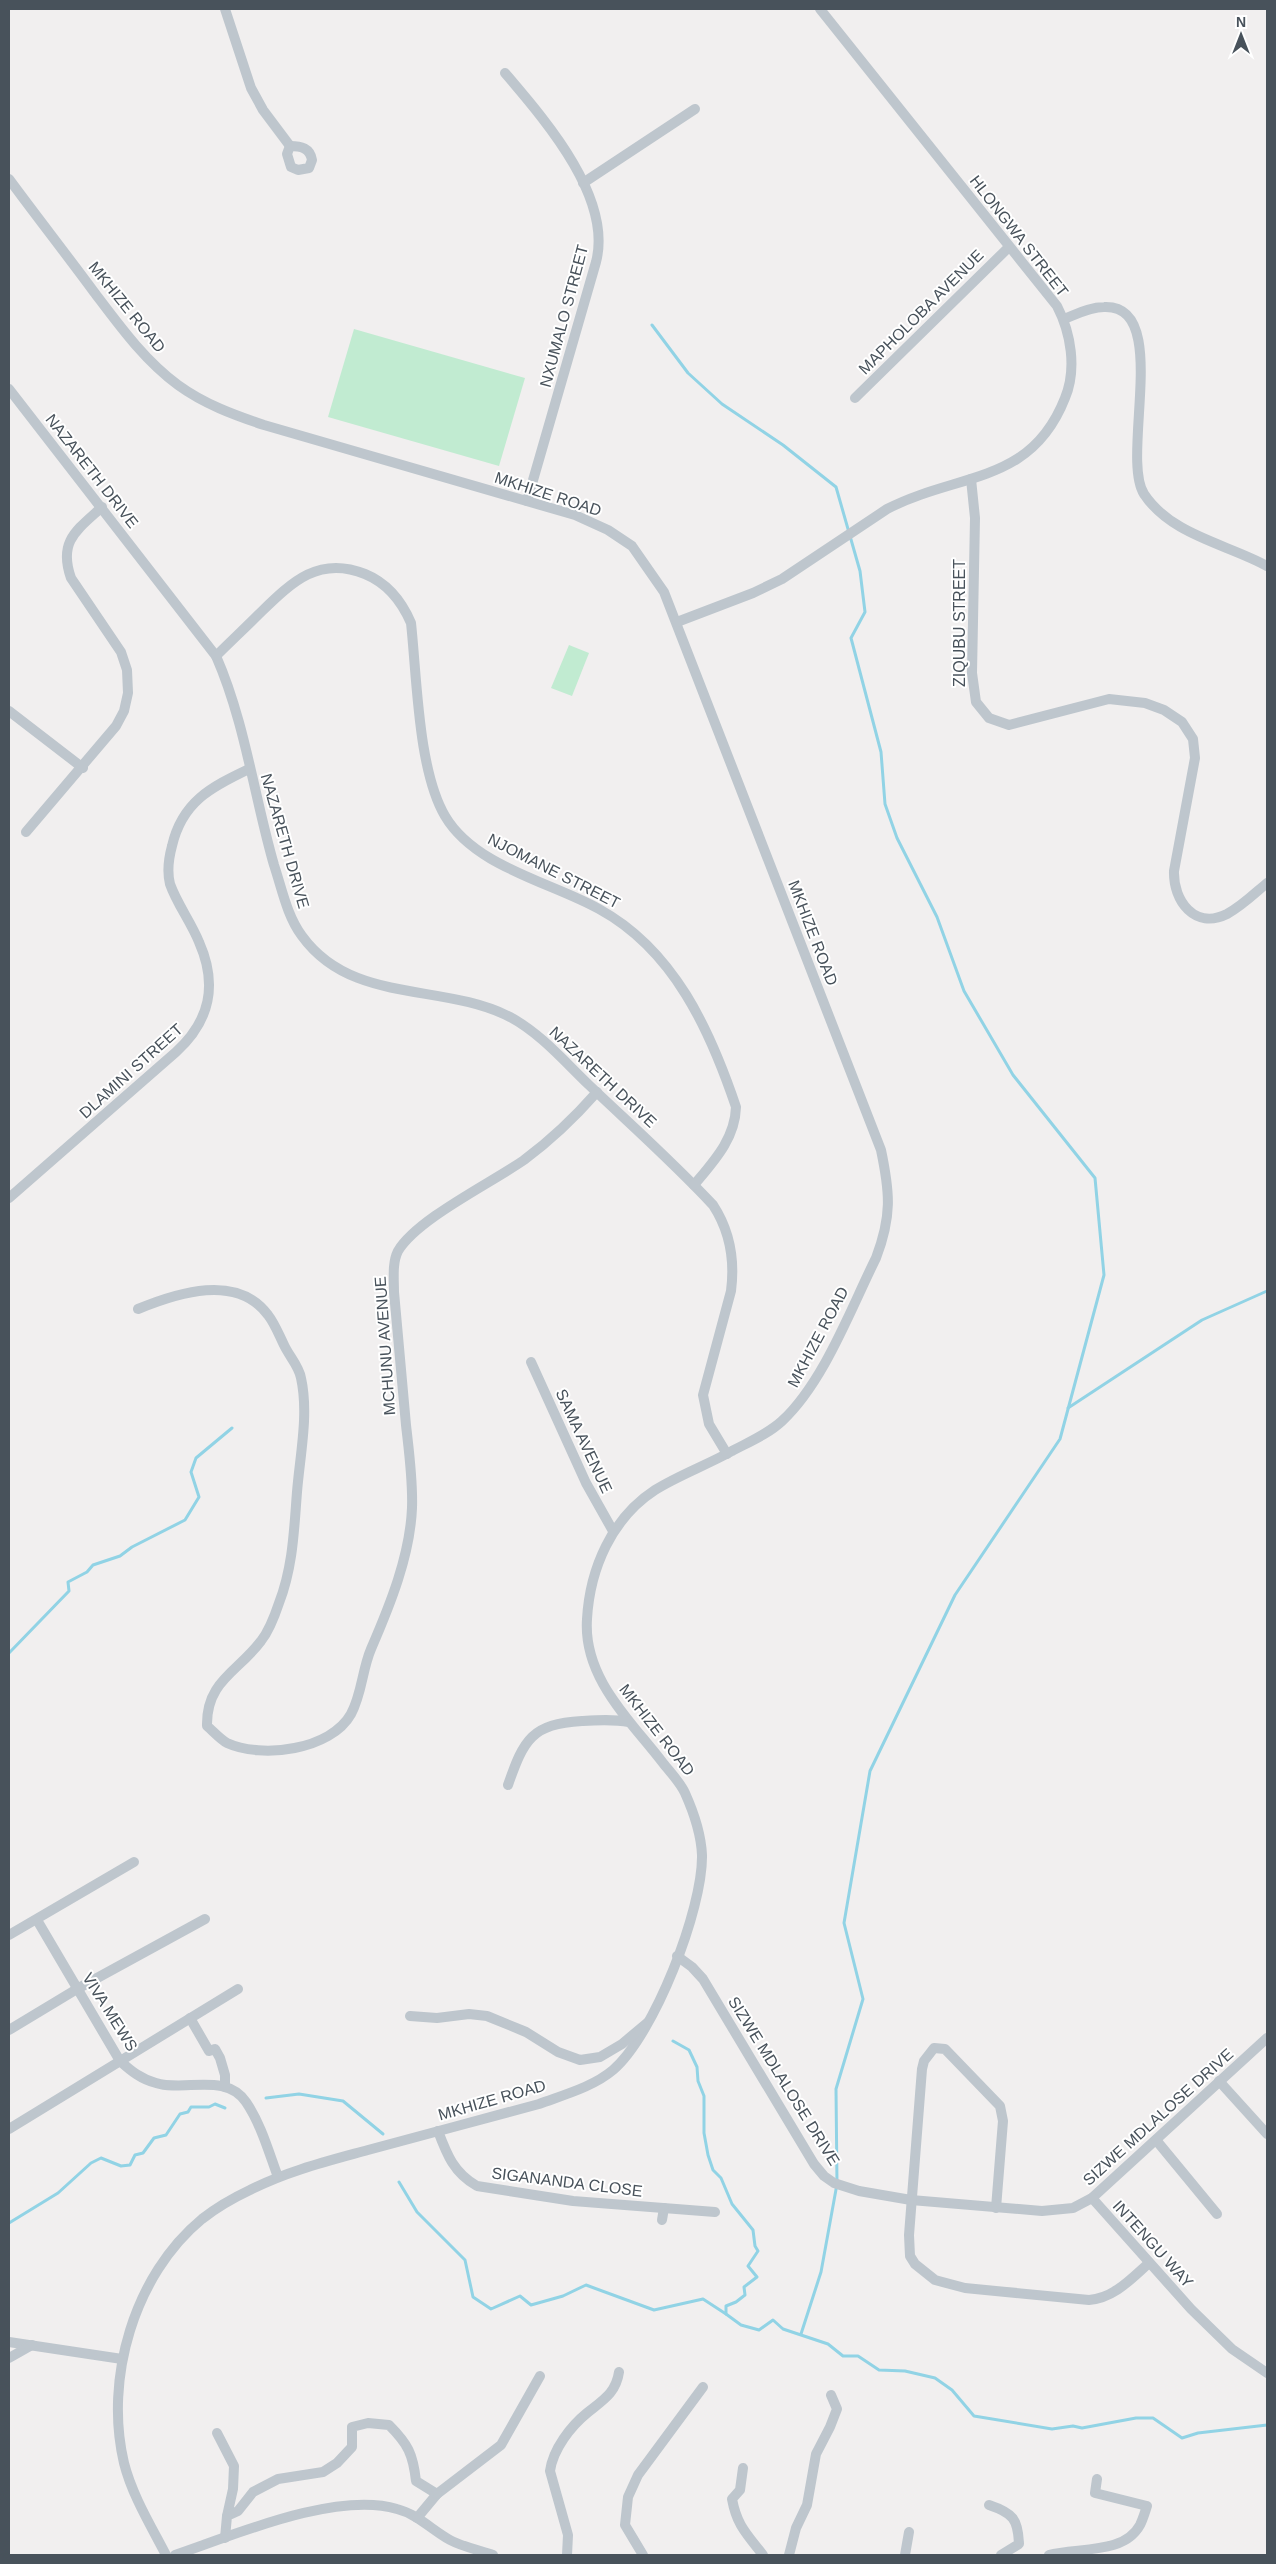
<svg xmlns="http://www.w3.org/2000/svg" width="1276" height="2564" viewBox="0 0 1276 2564" font-family="Helvetica,sans-serif">
	<style>
		.green { fill: #c1ebd1 }
		.lines { fill: none; stroke-linecap: round; stroke-linejoin: round }
		.stream { stroke: #91d3e5; stroke-width: 3 }
		.minor { stroke: #bec6cd; stroke-width: 10 }
		.labels { text-anchor: middle; dominant-baseline: central; stroke-width: 4; stroke-linejoin: round; paint-order: stroke }
		.street-label { font-size: 16px; fill: #48525b; stroke: #fff }
	</style>
	<rect width="100%" height="100%" fill="#f1efef"/>
	<!-- green -->
	<g class="green">
		<path d="M 354,329 L 525,378 L 499,466 L 328,417 Z"/>
		<path d="M 569,645 L 589,653 L 572,696 L 551,688 Z"/>
	</g>
	<g class="lines">
		<!-- stream -->
		<g class="stream">
			<path d="M 652,325 L 688,373 L 722,404 L 783,445 L 836,487 L 860,571 L 865,612 L 851,638 L 881,752 L 885,804 L 897,838 L 937,917 L 964,991 L 1013,1075 L 1095,1178 L 1104,1275 L 1060,1439 L 955,1595 L 870,1771 L 844,1923 L 863,1999 L 836,2089 L 837,2184 L 821,2272 L 801,2334"/>
			<path d="M 1068,1408 L 1202,1320 L 1267,1291"/>
			<path d="M 9,1653 L 69,1591 L 68,1582 L 87,1572 L 93,1565 L 120,1556 L 132,1547 L 185,1520 L 199,1497 L 191,1472 L 196,1458 L 232,1428"/>
			<path d="M 673,2041 L 689,2050 L 697,2067 L 698,2081 L 704,2096 L 704,2133 L 708,2155 L 713,2170 L 721,2178 L 732,2204 L 753,2230 L 755,2246 L 758,2251 L 748,2266 L 757,2277 L 744,2287 L 745,2295 L 736,2302 L 726,2306 L 726,2314 L 741,2325 L 759,2330 L 773,2320 L 783,2329 L 828,2344 L 843,2356 L 858,2356 L 879,2370 L 905,2371 L 935,2378 L 952,2390 L 974,2416 L 1052,2429 L 1073,2426 L 1082,2428 L 1136,2418 L 1153,2418 L 1182,2438 L 1198,2433 L 1267,2425"/>
			<path d="M 266,2098 L 299,2094 L 343,2101 L 383,2134"/>
			<path d="M 399,2182 L 417,2212 L 465,2260 L 473,2297 L 491,2309 L 520,2296 L 531,2305 L 563,2296 L 586,2285 L 654,2310 L 703,2299 L 726,2314"/>
			<path d="M 9,2223 L 58,2193 L 91,2163 L 101,2158 L 121,2166 L 130,2165 L 135,2155 L 143,2153 L 154,2138 L 166,2135 L 180,2114 L 188,2112 L 191,2107 L 209,2107 L 215,2104 L 225,2108"/>
		</g>
		<!-- minor -->
		<g class="minor">
			<path d="M 225,9 L 251,88 L 263,110 L 290,146"/>
			<path d="M 505,73 C 544,119 613,197 596,262 L 527,501"/>
			<path d="M 290,146 C 301,146 310,148 312,160 L 309,168 L 298,170 L 291,167 L 287,154 Z"/>
			<path d="M 9,179 C 37,217 66,254 94,292 C 119,325 144,360 178,385 C 204,404 234,415 264,425 L 575,515 L 608,530 L 632,546 L 664,592 L 881,1150 C 890,1193 892,1216 876,1258 C 851,1308 824,1382 782,1421 C 768,1434 749,1442 732,1451 C 707,1465 679,1475 655,1490 C 612,1518 590,1568 587,1619 C 583,1678 630,1720 663,1763 C 670,1772 680,1782 685,1793 C 694,1813 701,1833 702,1855 C 703,1909 654,2035 613,2070 C 593,2087 563,2095 539,2104 C 482,2119 425,2135 368,2150 C 328,2161 287,2171 250,2190 C 233,2198 216,2208 202,2219 C 134,2275 104,2379 124,2463 C 132,2495 151,2526 166,2555"/>
			<path d="M 583,183 L 695,109"/>
			<path d="M 1064,319 C 1077,314 1090,307 1104,307 C 1172,304 1120,456 1144,494 C 1171,535 1227,544 1267,566"/>
			<path d="M 9,389 L 216,656 C 245,722 254,796 274,865 C 282,889 287,916 302,936 C 352,1005 442,982 510,1017 C 540,1033 564,1061 589,1085 C 630,1124 674,1163 713,1205 C 730,1231 735,1260 731,1291 L 703,1395 L 709,1424 L 727,1454"/>
			<path d="M 855,398 L 1009,247"/>
			<path d="M 971,479 L 975,518 L 972,673 L 976,702 L 989,718 L 1009,725 L 1109,699 L 1145,703 L 1164,710 L 1182,722 L 1193,739 L 1195,758 L 1174,871 C 1173,901 1195,930 1227,914 C 1242,906 1255,893 1267,883"/>
			<path d="M 677,622 L 753,593 L 782,579 L 887,509 C 959,472 1031,485 1065,398 C 1077,369 1071,333 1057,306 L 820,9"/>
			<path d="M 216,656 C 230,642 245,628 259,614 C 291,583 318,555 365,574 C 387,583 402,602 411,623 C 417,678 418,770 445,816 C 475,867 551,882 599,909 C 674,950 710,1030 736,1107 C 735,1139 714,1161 694,1185"/>
			<path d="M 9,711 L 83,768"/>
			<path d="M 26,832 L 116,726 L 124,711 L 128,693 L 127,670 L 121,652 L 71,578 C 58,541 77,530 102,507"/>
			<path d="M 9,1198 L 176,1052 C 210,1021 218,985 199,942 C 191,922 177,904 170,884 C 167,872 169,857 172,846 C 182,802 211,787 249,769"/>
			<path d="M 138,1309 C 177,1293 237,1273 268,1315 C 275,1324 279,1335 284,1345 C 289,1356 299,1366 301,1378 C 309,1414 300,1455 297,1492 C 294,1530 293,1567 279,1603 C 275,1615 269,1631 261,1641 C 238,1672 206,1681 207,1726 C 213,1731 220,1739 227,1743 C 262,1759 331,1750 351,1714 C 362,1694 362,1670 371,1649 C 390,1605 410,1556 412,1508 C 413,1480 409,1452 406,1425 C 402,1381 398,1337 394,1292 C 394,1279 392,1263 398,1251 C 417,1219 491,1183 524,1160 C 551,1140 575,1117 597,1092"/>
			<path d="M 531,1362 L 586,1483 L 613,1531"/>
			<path d="M 508,1785 C 524,1739 532,1724 582,1721 C 598,1720 613,1719 629,1722"/>
			<path d="M 37,1920 L 120,2061 C 131,2071 141,2079 156,2083 C 184,2092 226,2072 246,2102 C 261,2124 269,2153 278,2177"/>
			<path d="M 9,1935 L 134,1862"/>
			<path d="M 677,1956 L 692,1967 L 703,1979 L 814,2164 L 824,2176 L 834,2183 L 859,2191 L 911,2200 L 1042,2211 L 1073,2208 L 1092,2198 L 1267,2038"/>
			<path d="M 410,2016 L 437,2018 L 469,2014 L 487,2016 L 526,2032 L 558,2052 L 580,2060 L 600,2057 L 622,2044 L 647,2023"/>
			<path d="M 190,2018 L 209,2051 L 215,2049 L 220,2058 L 225,2075 L 225,2087"/>
			<path d="M 9,2030 L 77,1989 L 205,1919"/>
			<path d="M 1219,2081 L 1267,2134"/>
			<path d="M 9,2129 L 238,1989"/>
			<path d="M 438,2131 C 447,2155 454,2173 477,2186 L 573,2201 L 715,2212"/>
			<path d="M 1156,2140 L 1217,2214"/>
			<path d="M 1092,2198 L 1191,2309 L 1232,2349 L 1267,2373"/>
			<path d="M 996,2208 L 1003,2121 L 1000,2106 L 945,2049 L 934,2048 L 924,2061 L 922,2069 L 909,2235 L 910,2256 L 915,2264 L 935,2280 L 965,2288 L 1089,2300 C 1114,2298 1131,2279 1149,2263"/>
			<path d="M 662,2220 L 664,2208"/>
			<path d="M 9,2342 L 122,2359"/>
			<path d="M 9,2358 L 32,2345"/>
			<path d="M 217,2433 L 234,2466 L 233,2489 L 227,2516"/>
			<path d="M 743,2468 L 740,2490 L 732,2499 C 737,2526 747,2534 763,2555"/>
			<path d="M 989,2505 C 1013,2513 1018,2519 1019,2544 L 1001,2555"/>
			<path d="M 417,2518 L 437,2494 L 501,2445 L 540,2376"/>
			<path d="M 225,2538 L 227,2516 L 238,2511 L 253,2492 L 278,2479 L 323,2472 L 337,2463 L 352,2447 L 352,2427 L 368,2423 L 389,2425 C 408,2444 413,2454 416,2481 L 437,2494"/>
			<path d="M 175,2555 C 234,2535 336,2491 397,2509 C 417,2514 432,2530 450,2540 C 463,2547 479,2550 493,2555"/>
			<path d="M 567,2555 L 568,2535 L 550,2471 C 553,2449 571,2426 587,2413 C 603,2400 616,2393 619,2372"/>
			<path d="M 643,2555 L 625,2525 L 628,2497 L 638,2475 L 703,2387"/>
			<path d="M 789,2555 L 796,2528 L 807,2505 L 816,2454 L 830,2427 L 837,2409 L 831,2395"/>
			<path d="M 905,2555 L 909,2532"/>
			<path d="M 1049,2555 C 1076,2547 1124,2555 1140,2525 C 1143,2519 1145,2512 1147,2506 L 1095,2493 L 1097,2479"/>
		</g>
	</g>
	<g class="labels">
		<!-- street labels -->
		<g class="street-label">
			<text transform="translate(1019 236) rotate(52)">HLONGWA STREET</text>
			<text transform="translate(127 307) rotate(51)">MKHIZE ROAD</text>
			<text transform="translate(921 312) rotate(-45)">MAPHOLOBA AVENUE</text>
			<text transform="translate(564 316) rotate(-75)">NXUMALO STREET</text>
			<text transform="translate(92 471) rotate(52)">NAZARETH DRIVE</text>
			<text transform="translate(548 494) rotate(18)">MKHIZE ROAD</text>
			<text transform="translate(959 623) rotate(-90)">ZIQUBU STREET</text>
			<text transform="translate(285 841) rotate(74)">NAZARETH DRIVE</text>
			<text transform="translate(554 871) rotate(27)">NJOMANE STREET</text>
			<text transform="translate(813 933) rotate(69)">MKHIZE ROAD</text>
			<text transform="translate(131 1071) rotate(-42)">DLAMINI STREET</text>
			<text transform="translate(603 1077) rotate(43)">NAZARETH DRIVE</text>
			<text transform="translate(818 1337) rotate(-62)">MKHIZE ROAD</text>
			<text transform="translate(385 1346) rotate(-94)">MCHUNU AVENUE</text>
			<text transform="translate(584 1441) rotate(65)">SAMA AVENUE</text>
			<text transform="translate(657 1730) rotate(52)">MKHIZE ROAD</text>
			<text transform="translate(110 2012) rotate(58)">VIVA MEWS</text>
			<text transform="translate(784 2081) rotate(58)">SIZWE MDLALOSE DRIVE</text>
			<text transform="translate(492 2100) rotate(-16)">MKHIZE ROAD</text>
			<text transform="translate(1158 2117) rotate(-42)">SIZWE MDLALOSE DRIVE</text>
			<text transform="translate(567 2182) rotate(7)">SIGANANDA CLOSE</text>
			<text transform="translate(1153 2244) rotate(48)">INTENGU WAY</text>
		</g>
	</g>
	<!-- border -->
	<rect width="1276" height="2564" fill="none" stroke="#48525b" stroke-width="20"/>
	<!-- north arrow -->
	<g transform="translate(1241 35)" stroke="#ffffff" stroke-width="4" paint-order="stroke">
	<path d="M0-4L9 19L0 12L-9 19Z" fill="#48525b"/>
	<text y="-8" font-size="14" font-weight="bold" text-anchor="middle" fill="#48525b">N</text>
	</g>
</svg>
